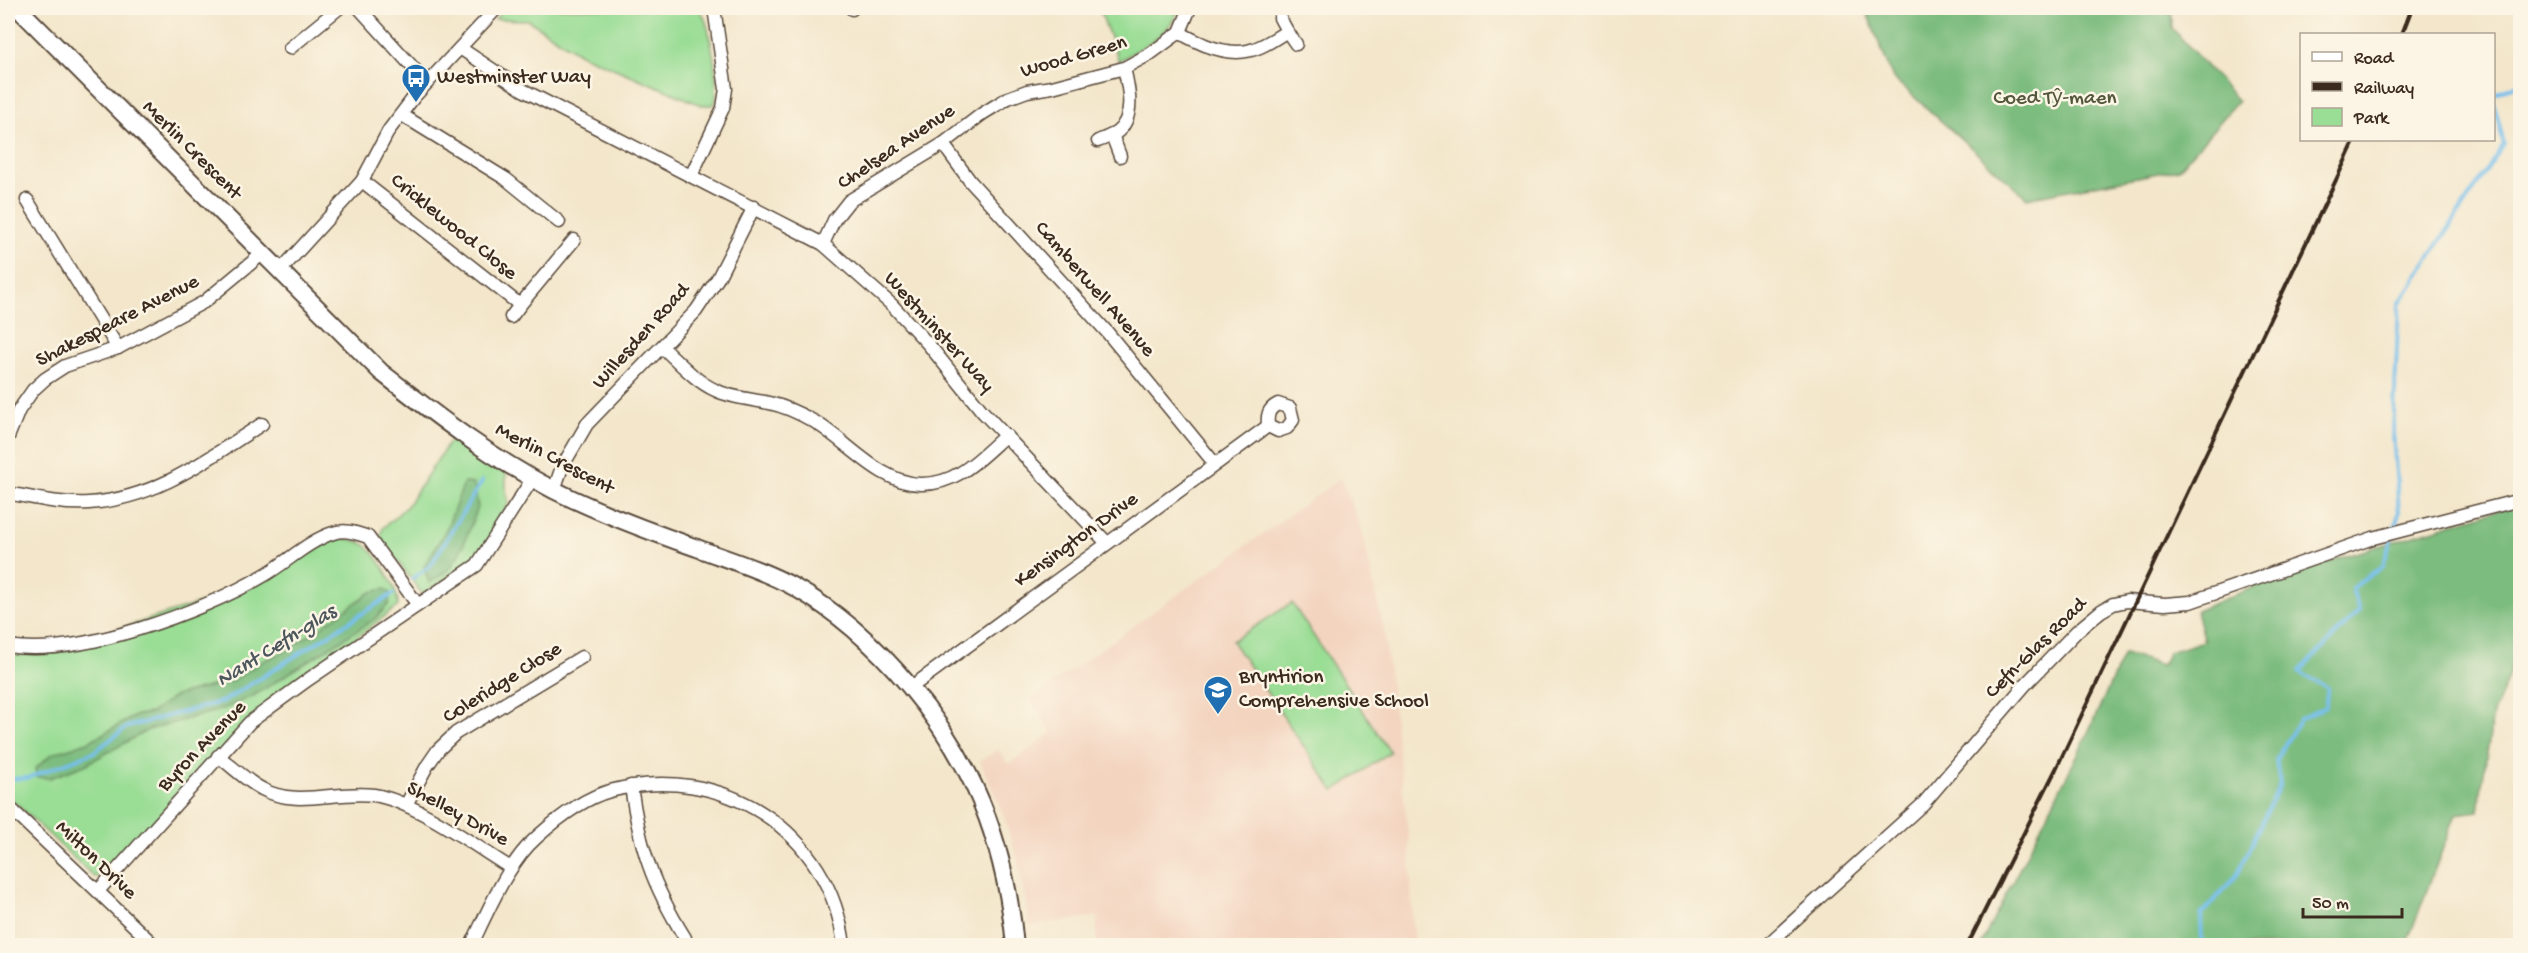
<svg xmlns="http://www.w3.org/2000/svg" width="2528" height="953" viewBox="0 0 2528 953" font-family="'Gochi Hand',sans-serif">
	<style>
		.built { fill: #f3d4bf }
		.green { fill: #9add95; stroke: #6a845a; stroke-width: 1.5 }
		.forest { fill: #7bbc7e; stroke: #5b734e; stroke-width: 1.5 }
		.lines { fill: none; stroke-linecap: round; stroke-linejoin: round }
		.stream { stroke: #72beec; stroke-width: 4 }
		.street-casing { stroke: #574638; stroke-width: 15 }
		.secondary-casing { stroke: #574638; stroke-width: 20 }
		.street { stroke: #fff; stroke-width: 12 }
		.secondary { stroke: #fff; stroke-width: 16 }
		.rail { stroke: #3b2a1e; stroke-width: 4 }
		.labels { text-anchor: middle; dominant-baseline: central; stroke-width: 5; stroke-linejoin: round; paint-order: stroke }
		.street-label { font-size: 21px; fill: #3b2a1e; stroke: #fcf5e5 }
		.poi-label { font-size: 21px; fill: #3b2a1e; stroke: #fcf5e5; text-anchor: start }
		.park-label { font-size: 21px; fill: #53573c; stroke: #fcf5e5 }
		.water-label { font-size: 22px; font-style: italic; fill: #4c565c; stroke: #fcf5e5 }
	</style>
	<rect width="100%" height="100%" fill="#fcf5e5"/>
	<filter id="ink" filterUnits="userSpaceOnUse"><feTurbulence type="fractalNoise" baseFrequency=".0167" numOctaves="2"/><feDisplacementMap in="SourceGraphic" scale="12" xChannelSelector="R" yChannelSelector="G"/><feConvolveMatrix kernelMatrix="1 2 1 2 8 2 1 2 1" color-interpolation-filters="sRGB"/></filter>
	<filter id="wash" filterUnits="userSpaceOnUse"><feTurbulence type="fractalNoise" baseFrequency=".008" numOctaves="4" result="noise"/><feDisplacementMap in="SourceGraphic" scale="24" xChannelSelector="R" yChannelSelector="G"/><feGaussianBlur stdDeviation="1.35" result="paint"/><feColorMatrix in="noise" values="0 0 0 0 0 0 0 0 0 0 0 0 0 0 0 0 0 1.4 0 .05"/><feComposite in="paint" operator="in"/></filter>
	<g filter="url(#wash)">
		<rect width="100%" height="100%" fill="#f3e6ca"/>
		<!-- built -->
		<path class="built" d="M 1341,478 L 1362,531 L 1384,630 L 1409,841 L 1414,945 L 1097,945 L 1097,916 L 1030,926 L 1018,862 L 1003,814 L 980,761 L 998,750 L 1009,764 L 1052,733 L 1031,699 Z"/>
		<!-- green -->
		<g class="green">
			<path d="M 505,8 L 699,9 C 711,21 719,85 715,103 L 712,105 L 701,105 L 580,54 L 528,20 L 495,19 Z"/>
			<path d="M 1099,8 L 1179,8 C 1171,35 1141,47 1119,61 Z"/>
			<path d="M 452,438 L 506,473 L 506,492 L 509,503 L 477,559 L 422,594 L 380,537 L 383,528 L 407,506 Z"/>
			<path d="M 341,538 C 348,539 357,540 364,544 C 378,554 399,590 398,606 L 279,696 L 108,874 L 94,877 L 8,796 L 8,653 L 19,655 L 45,652 L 252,587 L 330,541 Z"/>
			<path d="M 1292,603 L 1390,752 L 1334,791 L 1232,641 Z"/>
		</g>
		<!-- forest -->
		<g class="forest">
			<path d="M 1865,8 L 2171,8 L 2172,28 L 2238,101 L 2179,169 L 2027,198 L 1893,78 Z"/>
			<path d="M 464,483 L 474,484 L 478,507 L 463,546 L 451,568 L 429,583 L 424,567 L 447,528 Z"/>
			<path d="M 2520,503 L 2520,633 L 2508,678 L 2493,714 L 2478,811 L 2456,814 L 2406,945 L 1980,946 L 2079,752 L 2124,654 L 2162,665 L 2169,652 L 2204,641 L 2196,611 L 2280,576 Z"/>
			<path d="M 385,589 L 390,593 L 389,604 L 375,619 L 253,696 L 223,709 L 148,730 L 85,765 L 50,778 L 37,777 L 35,769 L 52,754 L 88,742 L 137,715 L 151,713 L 175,696 L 234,680 L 261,662 L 288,650 L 371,592 Z"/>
		</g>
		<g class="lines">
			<!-- stream -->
			<g class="stream">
				<path d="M 2494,95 L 2520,83"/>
				<path d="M 412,579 L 431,565 L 482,481"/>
				<path d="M 8,779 L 28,778 L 94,752 L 127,727 L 224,701 L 393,594"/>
				<path d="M 2202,946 L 2201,915 L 2237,875 L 2280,784 L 2276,759 L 2300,719 L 2325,707 L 2328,688 L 2299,672 L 2359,611 L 2352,588 L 2383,566 L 2399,513 L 2393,433 L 2399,304 L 2504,144 L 2494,104"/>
			</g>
		</g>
	</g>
	<g filter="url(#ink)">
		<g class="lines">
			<!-- street casing -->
			<g class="street-casing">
				<g id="street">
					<path d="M 359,8 L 427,83"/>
					<path d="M 852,9 L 853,8"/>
					<path d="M 1287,31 L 1296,44"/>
					<path d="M 1180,32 C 1187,38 1197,41 1205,45 C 1241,59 1257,51 1287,31 L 1280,18"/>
					<path d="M 290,48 L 339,8"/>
					<path d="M 460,48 L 523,90 L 823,244 L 892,305 L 929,345 L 982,411 L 1107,543"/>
					<path d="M 402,115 L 506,179 L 559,222"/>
					<path d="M 1112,135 L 1120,156"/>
					<path d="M 1098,141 C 1103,139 1111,136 1116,133 C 1136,118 1129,89 1124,68"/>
					<path d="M 943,144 L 970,181 L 1107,332 L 1215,464"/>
					<path d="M 691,176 L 723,108 L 726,89 L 714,8"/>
					<path d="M 362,181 L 520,305 L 574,240"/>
					<path d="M 27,200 L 118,348"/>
					<path d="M 823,244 L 834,220 L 849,201 L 943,144 L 982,114 L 1008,98 L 1027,91 L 1052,87 L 1124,68 L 1150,54 L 1180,32 L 1190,8"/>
					<path d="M 280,271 L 362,181 L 389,130 L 414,97 L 497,8"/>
					<path d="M 511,317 L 520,305"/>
					<path d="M 662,347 C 679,362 695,381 715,390 C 731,398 751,399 769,403 C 784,406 801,414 815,422 C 848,442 880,483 920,484 C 957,485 980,458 1006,435"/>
					<path d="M 8,437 L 19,410 L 33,390 L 45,379 L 65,366 L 118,348 L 204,302 L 262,254"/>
					<path d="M 554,490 L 562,467 L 587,424 L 696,311 L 718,278 L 754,207"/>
					<path d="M 8,493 C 34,498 62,505 89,503 C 156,499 208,459 262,424"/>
					<path d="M 8,646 C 78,658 202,612 263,576 C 286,563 308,541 333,533 C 345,529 357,533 368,537 L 418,605"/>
					<path d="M 910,688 L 1268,426 C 1267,415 1268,409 1278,404 L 1290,408 L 1293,420 L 1287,428 L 1278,431 L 1268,426"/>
					<path d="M 218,756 C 233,767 245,780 262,789 C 296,808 337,790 374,795 C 414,801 475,846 511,868"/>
					<path d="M 631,786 C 640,849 652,884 685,938"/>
					<path d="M 406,805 L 427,766 L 438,750 L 456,733 L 582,657"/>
					<path d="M 8,806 L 155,946"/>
					<path d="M 98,891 L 250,722 L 309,679 L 477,565 L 533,478"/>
					<path d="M 471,946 C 488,911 508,862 537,837 C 557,819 584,798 610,791 C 720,761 831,830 844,946"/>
					<path d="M 1766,946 L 1923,804 L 2024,686 L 2077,631 L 2101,611 L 2113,604 L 2127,601 L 2165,604 L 2190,602 L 2373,538 L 2520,500"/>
				</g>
			</g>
			<!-- secondary casing -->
			<g class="secondary-casing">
				<path id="secondary" d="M 18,8 L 381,372 C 437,416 489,457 554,490 C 600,513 648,531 697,548 C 729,560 763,570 794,587 C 877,634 954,727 987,817 C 1002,858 1011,902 1015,946"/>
			</g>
			<!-- street -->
			<use href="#street" class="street"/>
			<!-- secondary -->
			<use href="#secondary" class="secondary"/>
			<!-- rail -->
			<g class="rail">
				<path d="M 2402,34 L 2412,8"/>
				<path d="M 1967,946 L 2056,769 L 2355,140"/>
			</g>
		</g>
	</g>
	<!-- icons -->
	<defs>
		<g id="bus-pin" transform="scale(1.5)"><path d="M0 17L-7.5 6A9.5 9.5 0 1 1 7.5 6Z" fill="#1f6fb2" stroke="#fcf5e5"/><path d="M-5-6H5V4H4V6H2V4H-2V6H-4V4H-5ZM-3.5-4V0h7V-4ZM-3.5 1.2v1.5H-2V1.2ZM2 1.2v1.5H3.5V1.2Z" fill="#fff"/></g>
		<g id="school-pin" transform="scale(1.5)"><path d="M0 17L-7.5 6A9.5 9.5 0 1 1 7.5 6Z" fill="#1f6fb2" stroke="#fcf5e5"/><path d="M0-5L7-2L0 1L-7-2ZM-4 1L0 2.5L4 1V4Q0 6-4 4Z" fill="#fff"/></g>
	</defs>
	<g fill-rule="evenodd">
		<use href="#bus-pin" x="416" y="78"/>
		<use href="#school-pin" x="1218" y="690"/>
	</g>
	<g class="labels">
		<!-- street labels -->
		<g class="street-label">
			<text transform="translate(1074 58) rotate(-16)">Wood Green</text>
			<text transform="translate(897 148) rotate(-34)">Chelsea Avenue</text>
			<text transform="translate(191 151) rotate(45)">Merlin Crescent</text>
			<text transform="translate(453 228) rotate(39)">Cricklewood Close</text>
			<text transform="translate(1094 290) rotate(49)">Camberwell Avenue</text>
			<text transform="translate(118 322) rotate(-27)">Shakespeare Avenue</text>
			<text transform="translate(938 333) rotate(48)">Westminster Way</text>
			<text transform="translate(642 337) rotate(-48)">Willesden Road</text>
			<text transform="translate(554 460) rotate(28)">Merlin Crescent</text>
			<text transform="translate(1077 541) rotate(-36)">Kensington Drive</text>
			<text transform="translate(2037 649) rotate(-45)">Cefn-Glas Road</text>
			<text transform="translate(503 684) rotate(-32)">Coleridge Close</text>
			<text transform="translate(203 747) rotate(-46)">Byron Avenue</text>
			<text transform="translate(457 815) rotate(29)">Shelley Drive</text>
			<text transform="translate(95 861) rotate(44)">Milton Drive</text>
		</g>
		<!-- poi labels -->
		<g class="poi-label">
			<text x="437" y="78">Westminster Way</text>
			<text x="1239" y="678">Bryntirion<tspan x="1239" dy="24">Comprehensive School</tspan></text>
		</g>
		<!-- park labels -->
		<g class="park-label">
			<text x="2055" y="99">Coed Tŷ-maen</text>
		</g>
		<!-- water labels -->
		<g class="water-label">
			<text transform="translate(277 647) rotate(-32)">Nant Cefn-glas</text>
		</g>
	</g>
	<!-- margin -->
	<rect width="2528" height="953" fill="none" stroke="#fcf5e5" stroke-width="30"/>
	<!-- legend -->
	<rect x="2300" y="33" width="195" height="108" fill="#fcf5e5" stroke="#afa495" stroke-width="1.5"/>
	<rect x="2312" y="52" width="30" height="9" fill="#ffffff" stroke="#afa495" stroke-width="1.5"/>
	<text x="2354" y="63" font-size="18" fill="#3b2a1e">Road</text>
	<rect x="2312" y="82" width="30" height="9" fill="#3b2a1e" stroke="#afa495" stroke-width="1.5"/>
	<text x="2354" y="93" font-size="18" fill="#3b2a1e">Railway</text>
	<rect x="2312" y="108" width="30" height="18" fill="#9add95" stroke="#afa495" stroke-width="1.5"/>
	<text x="2354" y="123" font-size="18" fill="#3b2a1e">Park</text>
	<!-- scale -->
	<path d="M2303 908v9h99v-9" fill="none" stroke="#3b2a1e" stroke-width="3"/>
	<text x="2312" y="908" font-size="18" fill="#3b2a1e" stroke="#fcf5e5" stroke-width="4.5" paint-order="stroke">50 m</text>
</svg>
